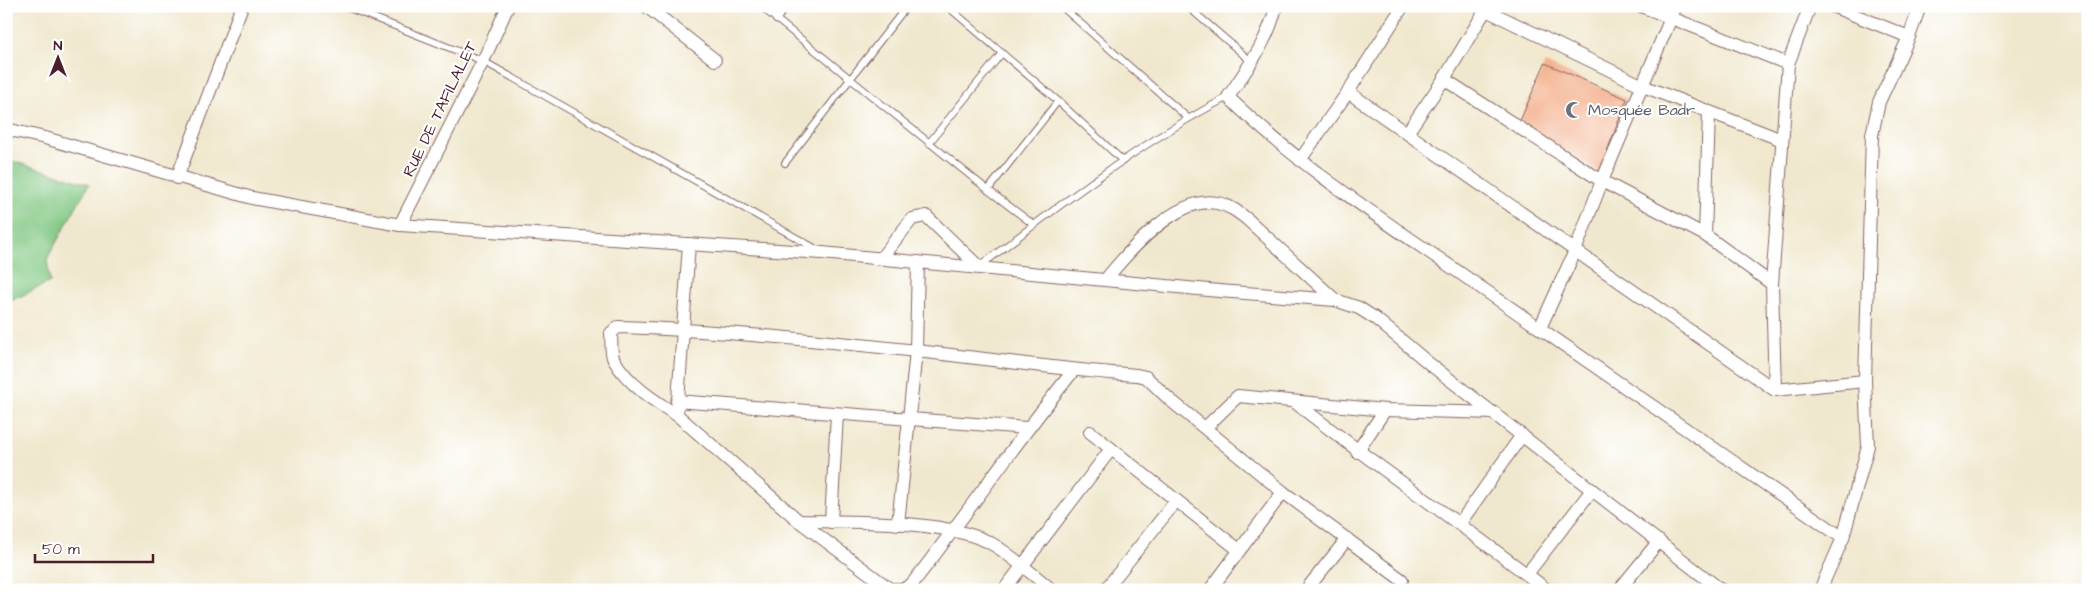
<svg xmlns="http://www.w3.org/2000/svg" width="2094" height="596" viewBox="0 0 2094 596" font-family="'Architects Daughter',sans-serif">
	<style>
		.green { fill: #81c782; stroke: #667356 }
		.building { fill: #f4b18e }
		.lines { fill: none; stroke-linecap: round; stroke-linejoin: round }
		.lane-casing { stroke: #846564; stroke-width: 8 }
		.street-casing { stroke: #846564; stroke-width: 14 }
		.lane { stroke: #fff; stroke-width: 6 }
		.street { stroke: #fff; stroke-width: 12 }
		.labels { text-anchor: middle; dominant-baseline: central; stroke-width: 4; stroke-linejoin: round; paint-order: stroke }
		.street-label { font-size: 16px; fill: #4a1f2b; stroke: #fff }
		.worship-label { font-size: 16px; fill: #5b616d; stroke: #fff; text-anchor: start }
	</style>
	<rect width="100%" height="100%" fill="#fff"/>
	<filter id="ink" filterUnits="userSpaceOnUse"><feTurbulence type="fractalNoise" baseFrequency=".02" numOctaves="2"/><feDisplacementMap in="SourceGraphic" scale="10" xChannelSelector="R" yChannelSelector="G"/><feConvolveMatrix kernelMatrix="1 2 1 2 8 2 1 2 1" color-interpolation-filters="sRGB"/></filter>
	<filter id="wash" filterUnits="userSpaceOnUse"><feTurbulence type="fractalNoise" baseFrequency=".0096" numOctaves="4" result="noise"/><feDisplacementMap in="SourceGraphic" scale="20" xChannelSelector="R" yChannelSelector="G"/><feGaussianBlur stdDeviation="1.12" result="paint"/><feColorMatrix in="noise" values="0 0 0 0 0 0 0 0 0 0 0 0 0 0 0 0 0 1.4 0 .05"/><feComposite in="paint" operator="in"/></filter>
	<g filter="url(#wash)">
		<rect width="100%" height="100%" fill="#f0e8ce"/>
		<!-- green -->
		<path class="green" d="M 6,159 L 89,184 L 47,259 L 50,282 L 11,301 L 6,309 Z"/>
		<g id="blocks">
			<!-- building -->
			<path class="building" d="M 1545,63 L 1627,99 L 1599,172 L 1520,121 Z"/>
		</g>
	</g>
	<g filter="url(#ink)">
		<use href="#blocks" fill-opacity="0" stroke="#846564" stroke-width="1"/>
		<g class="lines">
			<!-- lane casing -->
			<g class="lane-casing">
				<g id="lane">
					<path d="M 344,6 L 483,61 L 818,250"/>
					<path d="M 760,6 L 988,190 L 1034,225"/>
					<path d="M 947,6 L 1058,101 L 1123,161"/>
					<path d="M 1061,6 L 1188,118"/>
					<path d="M 1187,6 L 1252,62"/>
					<path d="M 776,20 L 787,6"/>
					<path d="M 929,143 L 1002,53"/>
					<path d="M 785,163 L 907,6"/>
					<path d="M 988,190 L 1058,101"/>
					<path d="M 980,266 C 1059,206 1139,143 1228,97"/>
				</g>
			</g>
			<!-- street casing -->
			<g class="street-casing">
				<g id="street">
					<path d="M 646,6 L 715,60"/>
					<path d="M 1276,6 C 1269,40 1247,69 1228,97 C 1304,171 1396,228 1483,289 C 1603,371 1723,455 1843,538"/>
					<path d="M 1641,6 L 1788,64"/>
					<path d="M 1832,6 L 1909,37"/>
					<path d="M 1486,10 L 1643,86 L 1782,140"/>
					<path d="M 1444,79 L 1602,181 L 1705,235 L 1772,284"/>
					<path d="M 1348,92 L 1775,390 L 1865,381"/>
					<path d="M 6,129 L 45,138 L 252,198 L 400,225 L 822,253 L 1219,291 L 1335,300 L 1359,308 L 1376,319 L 1431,365 L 1721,590"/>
					<path d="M 1407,133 L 1444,79 L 1488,6"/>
					<path d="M 1300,160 L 1348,92 L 1403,6"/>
					<path d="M 177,178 L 242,6"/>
					<path d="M 400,225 L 483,61 L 508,6"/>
					<path d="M 1705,235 L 1709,113"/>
					<path d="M 689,244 L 677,415 L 799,521 L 890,589 L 904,589 L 912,584 C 967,514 1017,440 1074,370"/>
					<path d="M 881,258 L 912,219 L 926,216 L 979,267"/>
					<path d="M 1106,279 C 1129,251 1177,195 1217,203 C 1229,205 1238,212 1247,219 L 1335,300"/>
					<path d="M 1540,328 L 1575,251 L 1602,181 L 1676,6"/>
					<path d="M 1775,390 L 1772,284 L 1788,64 L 1810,6"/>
					<path d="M 677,401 L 1026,428"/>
					<path d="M 1296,403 C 1378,468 1465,526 1547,590"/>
					<path d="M 677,415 C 654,401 628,384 614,360 C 610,353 612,340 611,333 L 618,327 C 717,330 817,340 916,351 C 990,359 1063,370 1137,375 L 1146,377 L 1169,399 L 1283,492 L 1402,580"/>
					<path d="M 1206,427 L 1238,396 L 1385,410 L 1495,413"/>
					<path d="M 1090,432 L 1239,550"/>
					<path d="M 1357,452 L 1385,410"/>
					<path d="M 799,521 C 852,522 950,519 994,545 C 1015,558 1033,575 1052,590"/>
					<path d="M 831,522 L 837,414"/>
					<path d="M 1460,523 L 1522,435"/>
					<path d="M 898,524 L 916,351 L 918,262"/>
					<path d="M 1527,574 L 1592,490"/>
					<path d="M 1004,590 L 1111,449"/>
					<path d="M 1105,590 L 1176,501"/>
					<path d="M 1210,590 L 1283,492"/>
					<path d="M 1306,590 L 1347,539"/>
					<path d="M 1619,590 L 1659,541"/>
					<path d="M 1820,590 L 1843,538 L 1868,446 L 1865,381 L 1872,135 L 1879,102 L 1909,37 L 1920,6"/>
				</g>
			</g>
			<!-- lane -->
			<use href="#lane" class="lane"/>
			<!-- street -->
			<use href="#street" class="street"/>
		</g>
	</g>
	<!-- icons -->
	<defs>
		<g id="mosque-bare" transform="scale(1.35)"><path d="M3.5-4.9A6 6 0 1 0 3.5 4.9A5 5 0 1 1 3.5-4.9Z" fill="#6b7280" stroke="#fff" stroke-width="2.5" paint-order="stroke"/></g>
	</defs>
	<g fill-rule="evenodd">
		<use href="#mosque-bare" x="1574" y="110"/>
	</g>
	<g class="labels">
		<!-- street labels -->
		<g class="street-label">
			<text transform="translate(440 109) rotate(-64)">RUE DE TAFILALET</text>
		</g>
		<!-- worship labels -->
		<g class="worship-label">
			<text x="1588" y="110">Mosquée Badr</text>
		</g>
	</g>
	<!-- margin -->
	<rect width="2094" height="596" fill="none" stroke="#fff" stroke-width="25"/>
	<!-- north arrow -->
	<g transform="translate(58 58)" stroke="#ffffff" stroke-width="4" paint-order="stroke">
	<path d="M0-4L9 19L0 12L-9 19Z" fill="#4a1f2b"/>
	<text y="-8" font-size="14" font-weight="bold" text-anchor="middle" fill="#4a1f2b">N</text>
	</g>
	<!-- scale -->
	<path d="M35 554v8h118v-8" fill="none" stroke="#4a1f2b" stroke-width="2.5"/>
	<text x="42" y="554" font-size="15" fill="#4a1f2b" stroke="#ffffff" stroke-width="4" paint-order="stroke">50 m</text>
</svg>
